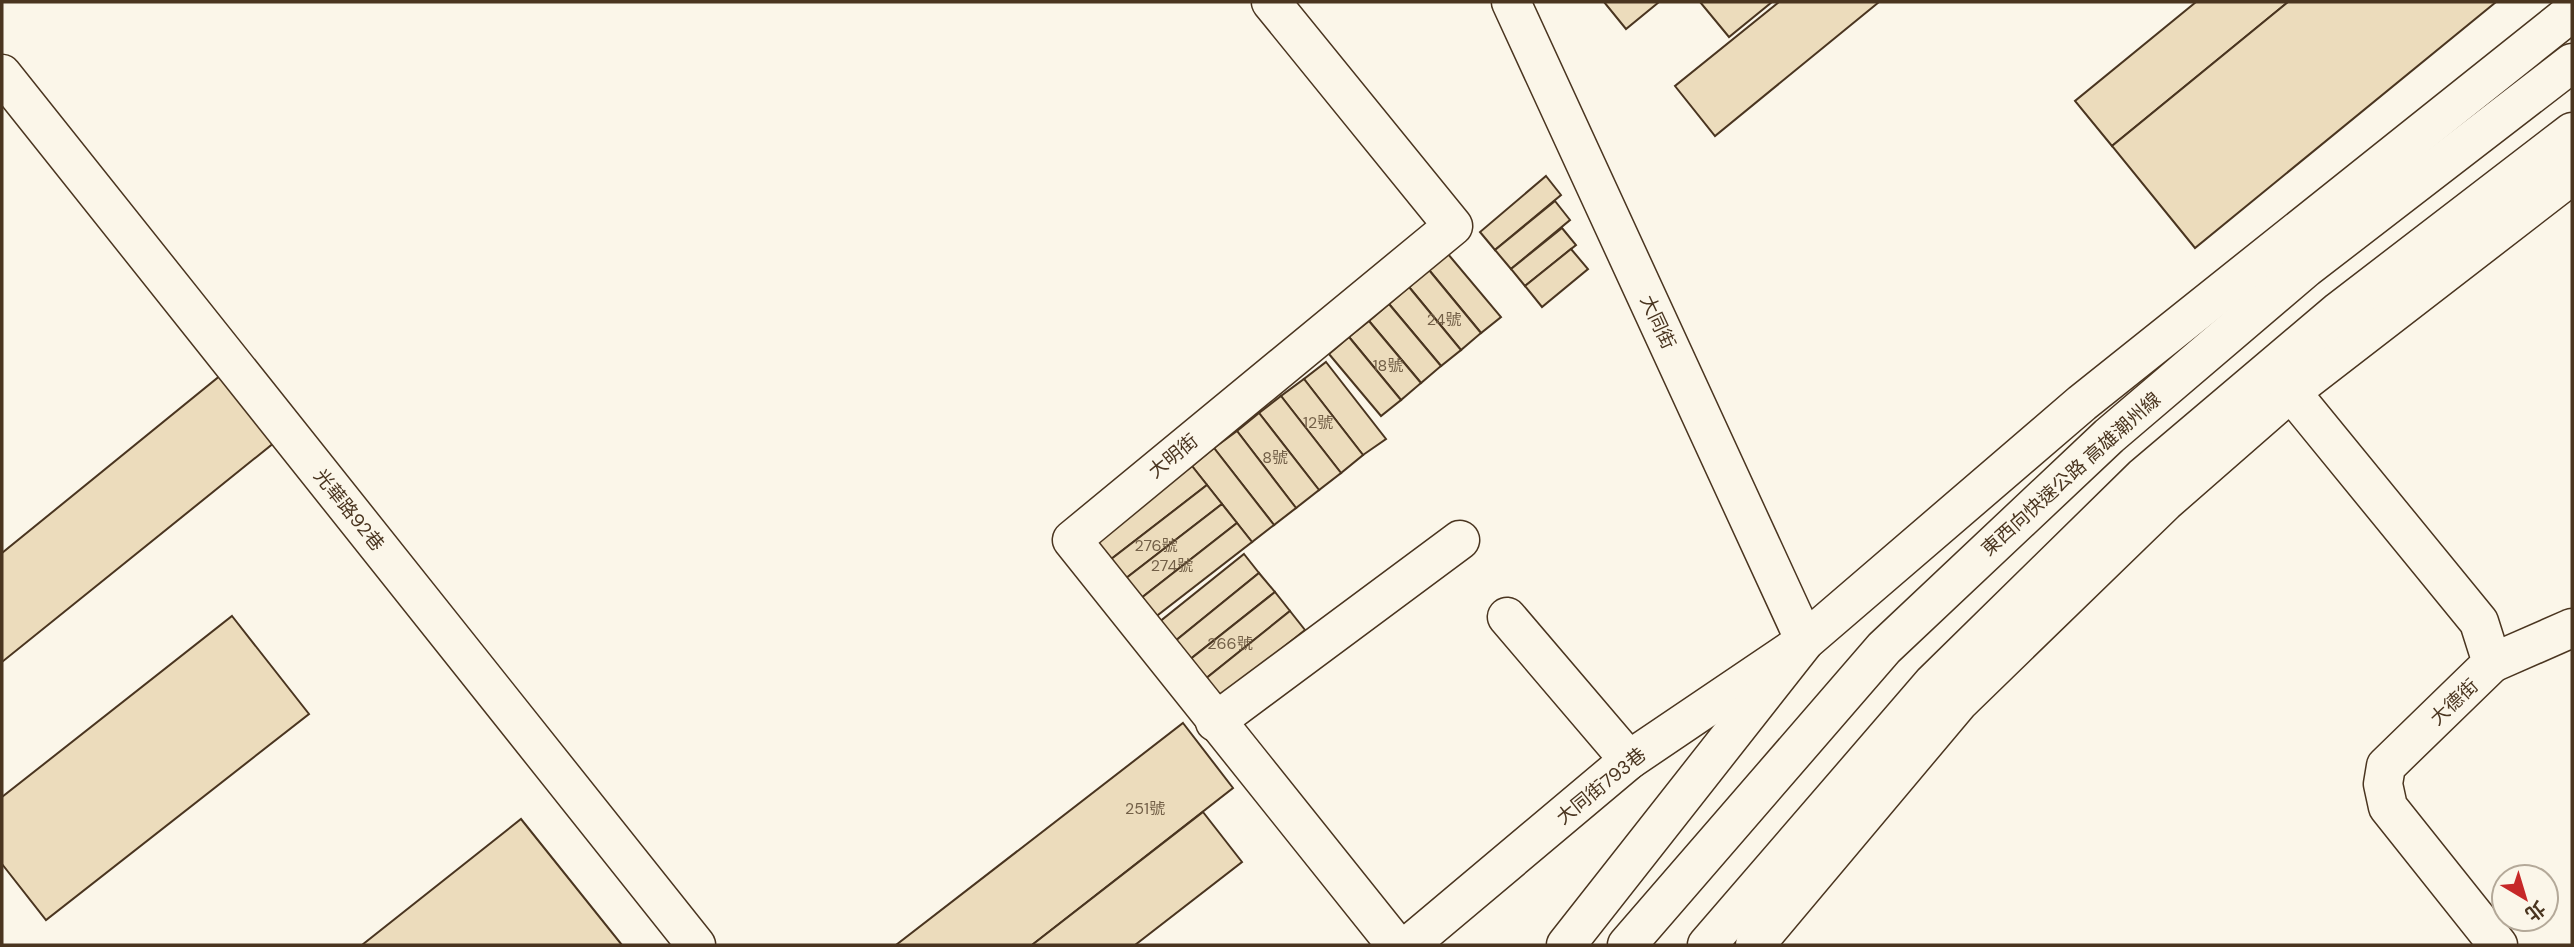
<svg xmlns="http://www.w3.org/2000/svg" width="2574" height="947" viewBox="0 0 2574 947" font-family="'DM Sans','Noto Sans TC',sans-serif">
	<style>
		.building { fill: #ecdcbc; stroke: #4a3520; stroke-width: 2 }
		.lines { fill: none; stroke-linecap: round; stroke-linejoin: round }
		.minor-casing { stroke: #4a3520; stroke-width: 41 }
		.major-casing { stroke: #4a3520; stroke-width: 41 }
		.highway-casing { stroke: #4a3520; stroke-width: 41 }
		.minor { stroke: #fbf6e9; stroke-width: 38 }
		.major { stroke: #fbf6e9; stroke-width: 38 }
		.highway { stroke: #fbf6e9; stroke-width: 38 }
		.labels { text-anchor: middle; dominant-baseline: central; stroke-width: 5; stroke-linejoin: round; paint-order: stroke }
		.number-label { font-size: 16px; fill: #725f47 }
		.street-label { font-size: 19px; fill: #4a3520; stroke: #fbf6e9 }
	</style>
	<rect width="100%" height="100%" fill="#fbf6e9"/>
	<!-- building -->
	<g class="building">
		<path d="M 1604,2 L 1659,2 L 1626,29 Z"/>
		<path d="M 1700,2 L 1772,2 L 1729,37 Z"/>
		<path d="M 1779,2 L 1879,2 L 1715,136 L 1675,86 Z"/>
		<path d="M 2196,2 L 2288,2 L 2112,146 L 2075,101 Z"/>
		<path d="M 2288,2 L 2496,2 L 2195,248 L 2112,146 Z"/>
		<path d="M 1546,176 L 1561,195 L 1495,250 L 1480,232 Z"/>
		<path d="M 1555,201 L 1570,220 L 1511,269 L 1495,250 Z"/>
		<path d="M 1562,228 L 1576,245 L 1525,286 L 1511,269 Z"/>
		<path d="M 1571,249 L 1588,269 L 1542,307 L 1525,286 Z"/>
		<path d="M 1448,254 L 1501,317 L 1481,333 L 1429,270 Z"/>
		<path d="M 1429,270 L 1481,333 L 1461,350 L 1409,287 Z"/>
		<path d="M 1409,287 L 1461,350 L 1441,366 L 1389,304 Z"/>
		<path d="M 1389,304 L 1441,366 L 1421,383 L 1369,321 Z"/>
		<path d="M 1369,321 L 1421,383 L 1401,400 L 1349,337 Z"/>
		<path d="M 1349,337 L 1401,400 L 1381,416 L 1329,354 Z"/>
		<path d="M 1326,362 L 1386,439 L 1363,455 L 1304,379 Z"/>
		<path d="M 221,375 L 275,442 L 2,662 L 2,553 Z"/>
		<path d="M 1304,379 L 1363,455 L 1341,473 L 1281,396 Z"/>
		<path d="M 1281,396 L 1341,473 L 1319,490 L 1259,413 Z"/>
		<path d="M 1259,413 L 1319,490 L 1296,508 L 1237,431 Z"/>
		<path d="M 1237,431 L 1296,508 L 1274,525 L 1214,448 Z"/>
		<path d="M 1214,448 L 1274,525 L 1252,542 L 1192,466 Z"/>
		<path d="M 1192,466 L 1207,485 L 1110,560 L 1095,541 Z"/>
		<path d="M 1207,485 L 1222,504 L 1125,579 L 1110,560 Z"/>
		<path d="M 1222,504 L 1237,523 L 1140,599 L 1125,579 Z"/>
		<path d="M 1237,523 L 1252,542 L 1154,618 L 1140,599 Z"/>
		<path d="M 1244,554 L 1259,573 L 1174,642 L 1158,623 Z"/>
		<path d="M 1259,573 L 1275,592 L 1188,661 L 1174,642 Z"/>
		<path d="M 1275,592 L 1290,611 L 1204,680 L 1188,661 Z"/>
		<path d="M 1290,611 L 1305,630 L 1219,699 L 1204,680 Z"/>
		<path d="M 232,616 L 309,714 L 46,920 L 2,864 L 2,797 Z"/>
		<path d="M 1183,723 L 1233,788 L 1032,945 L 896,945 Z"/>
		<path d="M 1203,812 L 1242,862 L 1135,945 L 1032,945 Z"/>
		<path d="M 521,819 L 622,945 L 362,945 Z"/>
	</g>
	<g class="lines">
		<!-- minor casing -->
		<g class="minor-casing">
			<g id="minor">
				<path d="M 1271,2 L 1453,226 L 1072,540 L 1396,945"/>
				<path d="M 2,74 L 696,945"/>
				<path d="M 2291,392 L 2479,622 L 2492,663 L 2386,766 L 2383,784 L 2388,807 L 2498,945"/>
				<path d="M 1507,617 L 1629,760"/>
				<path d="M 2492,663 L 2572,628"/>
				<path d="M 1215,722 L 1460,540"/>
				<path d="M 1409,945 L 1629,760 L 1805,641 L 1511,2"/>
			</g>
		</g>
		<!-- major casing -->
		<g class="major-casing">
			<g id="major">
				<path d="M 1566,945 L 1805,641 L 2082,403 L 2572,12"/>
				<path d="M 1755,945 L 1959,702 L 2165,502 L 2291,392 L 2572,175"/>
			</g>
		</g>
		<!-- highway casing -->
		<g class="highway-casing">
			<g id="highway">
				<path d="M 1627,945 L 1884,648 L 2109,436 L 2306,268 L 2572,63"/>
				<path d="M 1707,945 L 1933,683 L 2143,477 L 2339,311 L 2572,132"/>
			</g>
		</g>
		<!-- minor -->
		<use href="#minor" class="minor"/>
		<!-- major -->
		<use href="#major" class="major"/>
		<!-- highway -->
		<use href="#highway" class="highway"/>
	</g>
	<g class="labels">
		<!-- number labels -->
		<g class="number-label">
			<text x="1444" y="319">24號</text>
			<text x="1388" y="365">18號</text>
			<text x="1318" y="422">12號</text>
			<text x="1275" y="457">8號</text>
			<text x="1156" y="545">276號</text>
			<text x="1172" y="565">274號</text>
			<text x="1230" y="643">266號</text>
			<text x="1145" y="808">251號</text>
		</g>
		<!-- street labels -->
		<g class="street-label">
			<text transform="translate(1658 322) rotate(65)">大同街</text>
			<text transform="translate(1173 456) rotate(-39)">大明街</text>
			<text transform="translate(2071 474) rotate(-42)">東西向快速公路 高雄潮州線</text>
			<text transform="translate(349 510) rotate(51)">光華路92巷</text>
			<text transform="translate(2454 702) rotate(-43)">大德街</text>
			<text transform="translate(1601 786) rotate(-39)">大同街793巷</text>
		</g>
	</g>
	<!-- border -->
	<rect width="2574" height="947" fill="none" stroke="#4a3520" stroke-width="7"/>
	<!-- north arrow -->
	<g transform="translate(2525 898) rotate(142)"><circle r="33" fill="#fbf6e9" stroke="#b4a999" stroke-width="2"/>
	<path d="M0-5L12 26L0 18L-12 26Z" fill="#c62828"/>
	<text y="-10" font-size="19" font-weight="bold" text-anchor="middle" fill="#4a3520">北</text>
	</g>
</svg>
